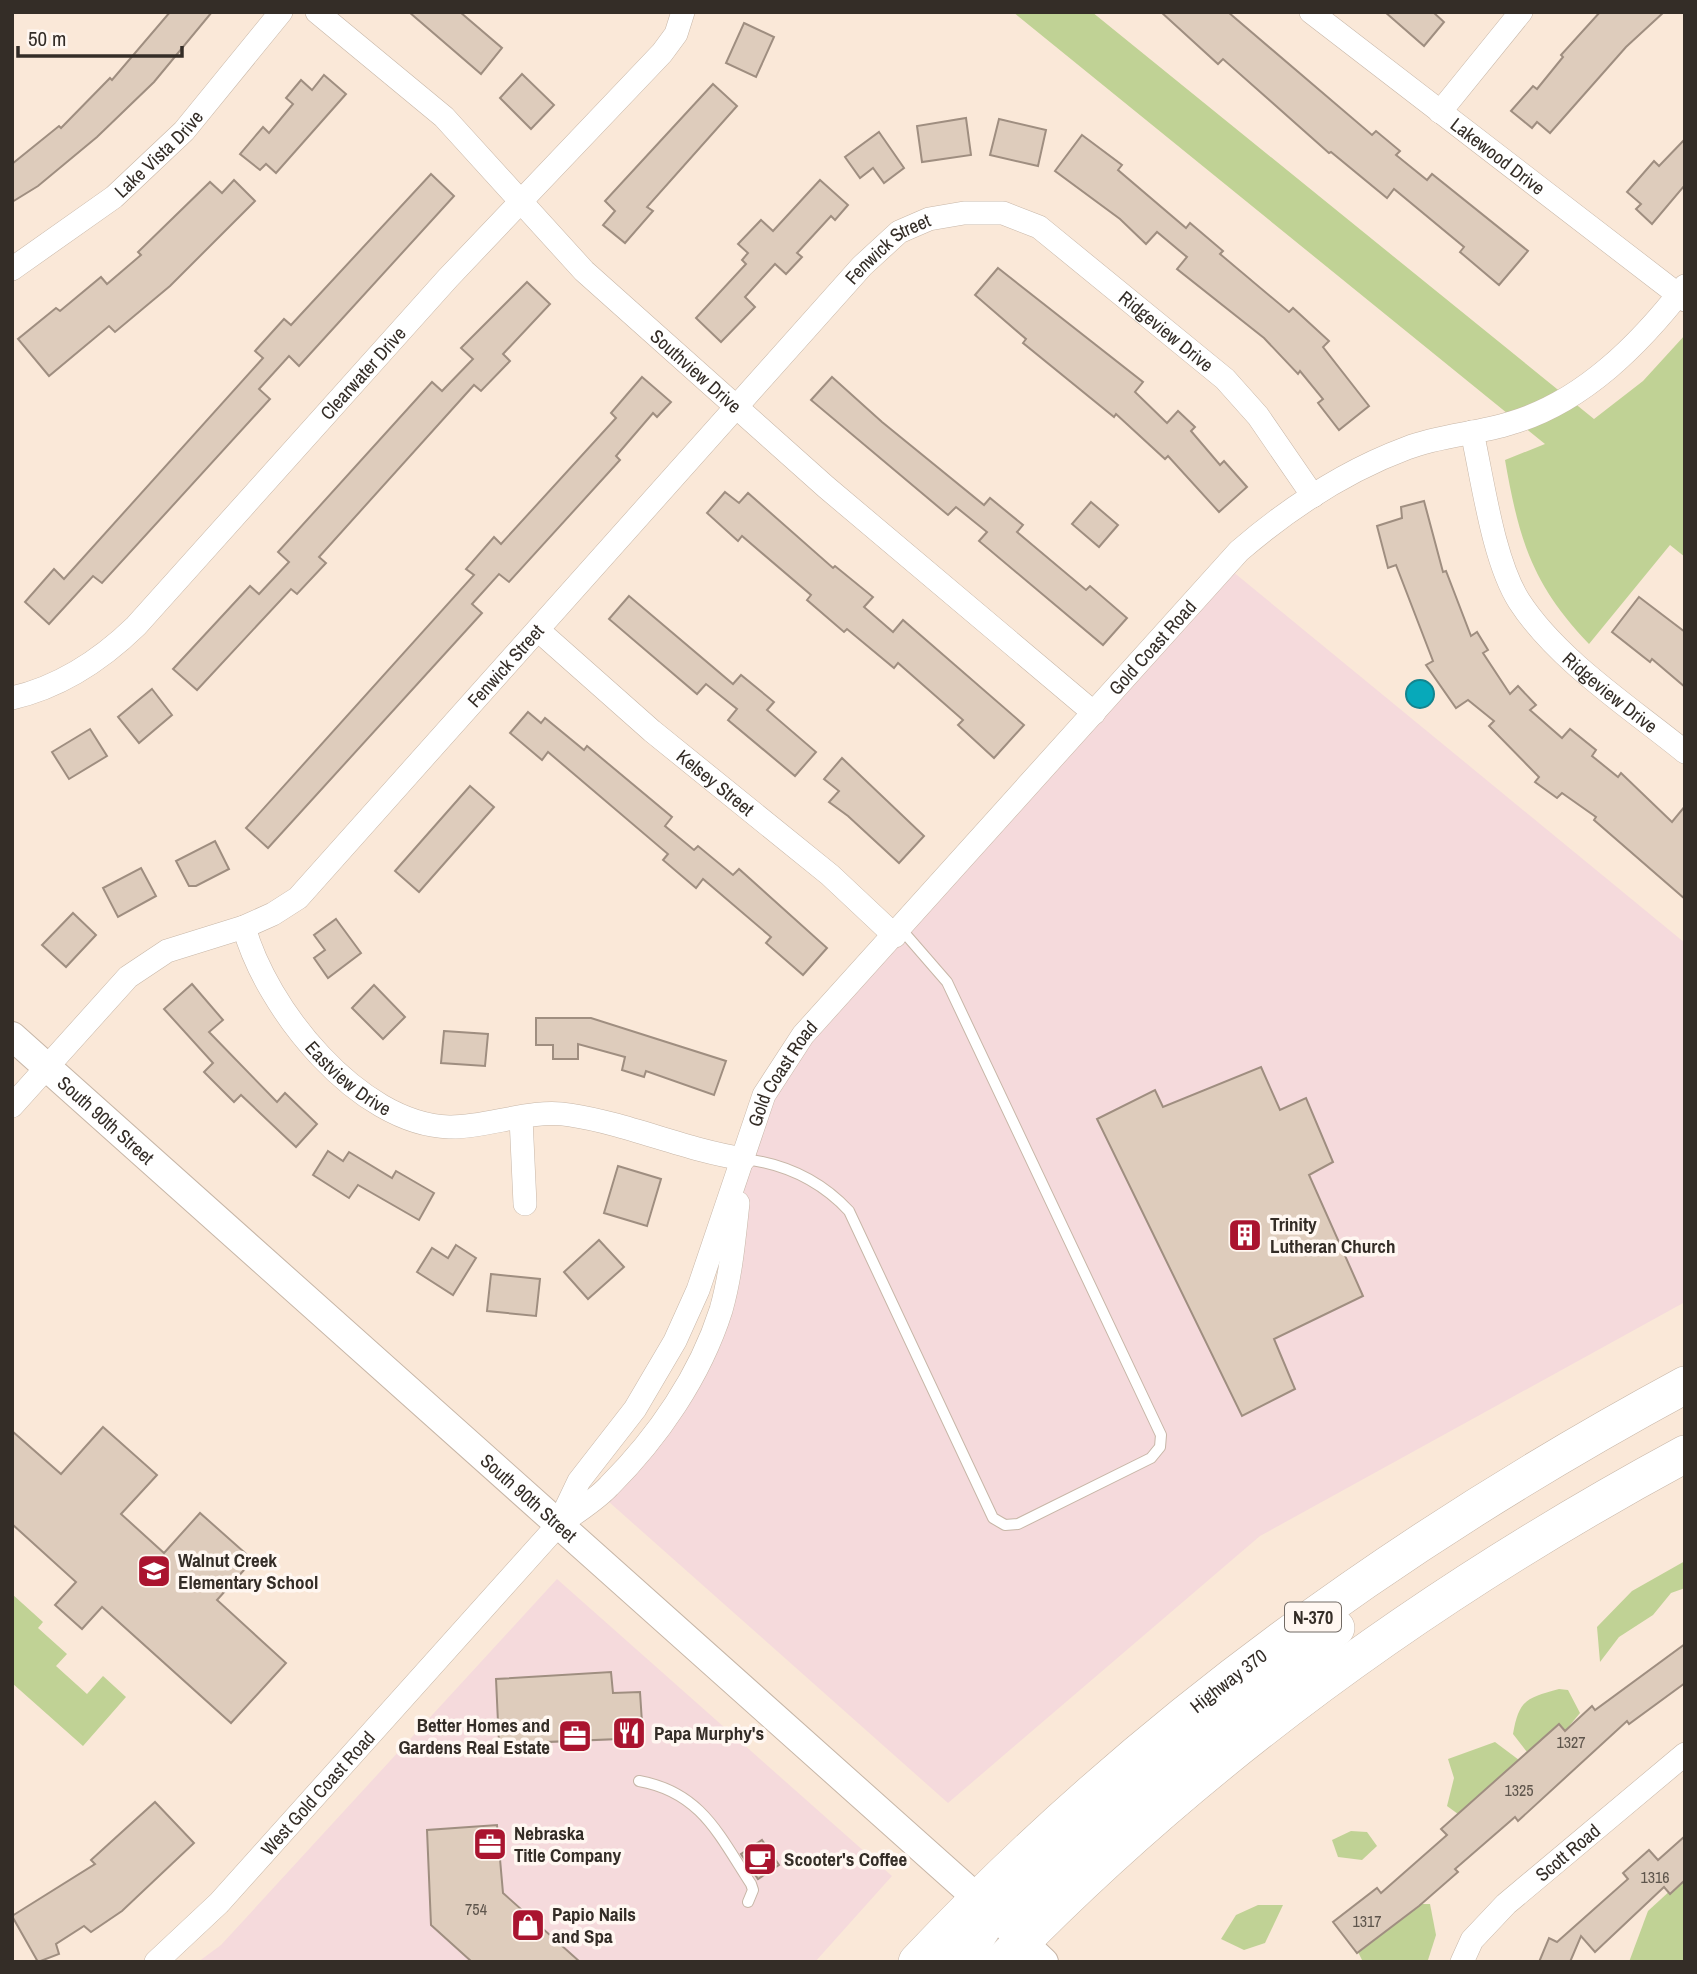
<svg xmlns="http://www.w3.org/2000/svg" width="1697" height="1974" viewBox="0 0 1697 1974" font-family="'Archivo Narrow',sans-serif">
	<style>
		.commercial { fill: #f5dadc }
		.green { fill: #c0d295 }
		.water { fill: #07a9ba; stroke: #14848e; stroke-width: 2 }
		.building { fill: #deccbc; stroke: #9f8e80; stroke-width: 2 }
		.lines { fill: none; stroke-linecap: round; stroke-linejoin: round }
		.service-casing { stroke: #c7b6a7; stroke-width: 12 }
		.minor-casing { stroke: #c7b6a7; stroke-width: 24 }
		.tertiary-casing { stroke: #c7b6a7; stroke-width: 30 }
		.trunk-casing { stroke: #c7b6a7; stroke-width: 38 }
		.service { stroke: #fff; stroke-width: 10 }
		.minor { stroke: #fff; stroke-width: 23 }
		.tertiary { stroke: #fff; stroke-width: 28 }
		.trunk { stroke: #fff; stroke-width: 37 }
		.labels { text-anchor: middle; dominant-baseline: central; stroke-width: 7; stroke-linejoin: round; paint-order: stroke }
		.number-label { font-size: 16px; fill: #5e554c }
		.shield { fill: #fff7f1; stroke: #716a64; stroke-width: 2 }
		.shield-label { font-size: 18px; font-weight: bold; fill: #342d27 }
		.street-label { font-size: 19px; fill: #342d27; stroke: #fff7f1 }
		.poi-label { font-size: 19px; font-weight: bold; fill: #342d27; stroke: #fff7f1; text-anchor: start }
	</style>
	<rect width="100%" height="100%" fill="#fae8d8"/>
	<!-- commercial -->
	<g class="commercial">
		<path d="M 1226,566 L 1685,943 L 1685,1302 L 1260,1536 L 948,1803 L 600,1494 L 707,1346 L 744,1159 L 764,1095 Z"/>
		<path d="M 557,1579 L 892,1876 L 815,1962 L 198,1962 L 221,1945 Z"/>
	</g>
	<!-- green -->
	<g class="green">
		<path d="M 1013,12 L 1092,12 L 1594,419 L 1643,381 L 1685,335 L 1685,557 L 1670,545 L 1589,644 C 1532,584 1519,540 1505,460 L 1545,444 Z"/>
		<path d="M 1685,1561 L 1685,1588 L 1671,1593 L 1653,1615 L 1619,1637 L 1600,1662 L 1597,1627 L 1632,1591 Z"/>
		<path d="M 12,1594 L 43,1622 L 38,1628 L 67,1654 L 56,1666 L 87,1694 L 103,1676 L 126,1697 L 83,1746 L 12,1683 Z"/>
		<path d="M 1559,1689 L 1568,1690 L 1580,1713 L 1565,1731 L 1559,1724 L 1527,1752 L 1513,1734 C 1519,1700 1526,1698 1559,1689 Z"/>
		<path d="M 1495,1742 L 1519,1760 L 1458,1814 L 1447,1806 L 1454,1778 L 1448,1759 Z"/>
		<path d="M 1351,1831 L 1367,1832 L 1377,1846 L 1362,1860 L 1338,1857 L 1332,1840 Z"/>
		<path d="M 1685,1877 L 1685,1962 L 1629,1962 L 1648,1911 Z"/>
		<path d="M 1396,1904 L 1430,1904 L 1436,1935 L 1428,1960 L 1363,1962 L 1358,1952 Z"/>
		<path d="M 1258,1905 L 1283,1905 L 1265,1943 L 1244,1950 L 1221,1939 L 1236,1915 Z"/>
	</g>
	<!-- water -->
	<circle class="water" cx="1420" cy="694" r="14"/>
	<!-- building -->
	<g class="building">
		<path d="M 170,12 L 212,12 L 154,82 L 97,137 L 38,186 L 12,202 L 12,164 L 59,126 L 61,128 L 110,78 L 112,80 Z"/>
		<path d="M 409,12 L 460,12 L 502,48 L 481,74 Z"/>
		<path d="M 1161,12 L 1228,12 L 1372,135 L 1376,131 L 1400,151 L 1396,155 L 1427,180 L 1432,174 L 1528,251 L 1499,285 L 1460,252 L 1464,247 L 1394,189 L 1387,198 L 1331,152 L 1329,153 L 1223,59 L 1218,64 Z"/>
		<path d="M 1385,12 L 1433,12 L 1444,22 L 1424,46 Z"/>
		<path d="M 1600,12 L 1664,12 L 1626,47 L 1550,133 L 1537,122 L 1532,128 L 1511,111 L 1533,86 L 1537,89 L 1563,57 L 1561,55 Z"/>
		<path d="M 744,23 L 774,37 L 756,77 L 726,63 Z"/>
		<path d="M 522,74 L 554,105 L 531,129 L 500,98 Z"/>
		<path d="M 324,75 L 346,94 L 276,173 L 266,164 L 260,170 L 240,154 L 263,127 L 269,133 L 293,104 L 286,98 L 301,80 L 312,90 Z"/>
		<path d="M 713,84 L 737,106 L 647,207 L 653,211 L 625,243 L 603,225 L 615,211 L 605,201 Z"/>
		<path d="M 966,118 L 971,155 L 922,162 L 917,126 Z"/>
		<path d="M 999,119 L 1046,130 L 1038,166 L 990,155 Z"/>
		<path d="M 879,132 L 904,168 L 884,183 L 873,168 L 860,178 L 845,157 Z"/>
		<path d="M 1082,135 L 1122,165 L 1118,170 L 1186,228 L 1190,223 L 1223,251 L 1220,254 L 1289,312 L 1293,308 L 1329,341 L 1323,347 L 1369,406 L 1339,430 L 1318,403 L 1323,399 L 1300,371 L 1298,374 L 1264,338 L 1177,269 L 1187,257 L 1157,232 L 1146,244 L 1120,219 L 1055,171 Z"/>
		<path d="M 1685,139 L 1685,185 L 1652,224 L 1636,209 L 1641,204 L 1627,192 L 1654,161 L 1659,166 Z"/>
		<path d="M 431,174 L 454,196 L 299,366 L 289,356 L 259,389 L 270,399 L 102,583 L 93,576 L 49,624 L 25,602 L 54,569 L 64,579 L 263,358 L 255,351 L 284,319 L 291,325 Z"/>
		<path d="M 234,180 L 255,201 L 170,286 L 115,332 L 109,326 L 49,376 L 18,339 L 56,308 L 60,311 L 101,277 L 107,284 L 141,255 L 138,252 L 210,182 L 222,193 Z"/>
		<path d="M 820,180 L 848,205 L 835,220 L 831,216 L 797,253 L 802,257 L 786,274 L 775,264 L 745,297 L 755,307 L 721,342 L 696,318 L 746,264 L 742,260 L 748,253 L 738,244 L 761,220 L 773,231 Z"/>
		<path d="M 998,268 L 1143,382 L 1135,392 L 1167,423 L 1178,411 L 1195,427 L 1191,431 L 1220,465 L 1224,461 L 1247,487 L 1219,512 L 1168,456 L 1165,459 L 1116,414 L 1114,417 L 1023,343 L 1026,339 L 975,295 Z"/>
		<path d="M 527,282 L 550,304 L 503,354 L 510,361 L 481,391 L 474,385 L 319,557 L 326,563 L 297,594 L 291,589 L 197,690 L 173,669 L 250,586 L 259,594 L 289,562 L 278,552 L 432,382 L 442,391 L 473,359 L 461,348 Z"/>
		<path d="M 642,377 L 671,402 L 657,417 L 653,413 L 616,456 L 620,460 L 509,582 L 499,574 L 472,604 L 482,613 L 268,848 L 246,828 L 474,575 L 466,569 L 494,537 L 501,544 L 616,418 L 611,413 Z"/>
		<path d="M 832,377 L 882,422 L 984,505 L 990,498 L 1023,525 L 1017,532 L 1086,590 L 1090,586 L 1127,618 L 1103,645 L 979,541 L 987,532 L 956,507 L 948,515 L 811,400 Z"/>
		<path d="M 725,492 L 739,503 L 748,493 L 833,568 L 835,566 L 873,597 L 864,607 L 893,632 L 903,620 L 1024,725 L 994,758 L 958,725 L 963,720 L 898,663 L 894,668 L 847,629 L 844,632 L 807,600 L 811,595 L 742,536 L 738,541 L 707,513 Z"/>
		<path d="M 1424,501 L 1443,572 L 1446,571 L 1471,636 L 1477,632 L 1488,650 L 1483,653 L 1510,694 L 1518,686 L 1536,705 L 1530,710 L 1562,738 L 1570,729 L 1596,750 L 1592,756 L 1618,777 L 1621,773 L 1672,822 L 1685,806 L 1685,899 L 1594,820 L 1596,817 L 1562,793 L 1557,798 L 1535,782 L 1539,777 L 1489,726 L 1494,721 L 1468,700 L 1456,708 L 1426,665 L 1433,661 L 1396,565 L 1388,568 L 1377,526 L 1402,518 L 1401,507 Z"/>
		<path d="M 1091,502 L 1118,525 L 1099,547 L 1072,524 Z"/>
		<path d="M 629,596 L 733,684 L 741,675 L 774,702 L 767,710 L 816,752 L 795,776 L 728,720 L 737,709 L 706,684 L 697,694 L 609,619 Z"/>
		<path d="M 1639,597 L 1685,632 L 1685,687 L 1652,659 L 1650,662 L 1612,632 Z"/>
		<path d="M 152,689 L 172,715 L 139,743 L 118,717 Z"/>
		<path d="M 528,712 L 541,723 L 545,718 L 584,750 L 587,746 L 672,817 L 665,826 L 694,850 L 698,846 L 733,875 L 739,869 L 827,948 L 803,975 L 766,943 L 771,937 L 703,879 L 696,888 L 663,860 L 668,854 L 548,752 L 542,760 L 510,733 Z"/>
		<path d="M 90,729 L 107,756 L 69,779 L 52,752 Z"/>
		<path d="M 842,758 L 924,836 L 899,863 L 848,816 L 829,802 L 839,791 L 824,779 Z"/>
		<path d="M 470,786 L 494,807 L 419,892 L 395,871 Z"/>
		<path d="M 215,841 L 229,869 L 196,886 L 189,886 L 176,861 Z"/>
		<path d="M 141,868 L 156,896 L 118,917 L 103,888 Z"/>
		<path d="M 73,913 L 96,935 L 66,967 L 42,945 Z"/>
		<path d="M 336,919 L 361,953 L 328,978 L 314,958 L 325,950 L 314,935 Z"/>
		<path d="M 192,984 L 223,1020 L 209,1032 L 277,1102 L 285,1093 L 317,1124 L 296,1147 L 241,1095 L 234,1102 L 204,1072 L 213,1063 L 164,1009 Z"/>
		<path d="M 374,985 L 405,1017 L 383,1039 L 352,1008 Z"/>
		<path d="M 536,1018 L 591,1018 L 726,1061 L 714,1095 L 646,1071 L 644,1077 L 622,1070 L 625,1057 L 578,1044 L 578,1059 L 553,1059 L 553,1045 L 536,1045 Z"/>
		<path d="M 444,1031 L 488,1034 L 485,1066 L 441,1063 Z"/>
		<path d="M 1261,1067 L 1280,1110 L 1306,1098 L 1333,1162 L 1309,1175 L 1363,1296 L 1274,1339 L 1295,1389 L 1242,1416 L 1097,1119 L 1155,1090 L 1163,1107 Z"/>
		<path d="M 328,1151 L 343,1161 L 349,1152 L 392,1178 L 396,1171 L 434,1193 L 419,1220 L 358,1185 L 349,1198 L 313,1175 Z"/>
		<path d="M 618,1166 L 661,1179 L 647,1226 L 604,1213 Z"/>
		<path d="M 599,1240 L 624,1267 L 588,1299 L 564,1272 Z"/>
		<path d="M 456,1245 L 476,1258 L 453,1295 L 417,1272 L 432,1248 L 448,1258 Z"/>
		<path d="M 491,1274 L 540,1279 L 536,1316 L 487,1311 Z"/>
		<path d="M 103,1427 L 157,1475 L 121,1514 L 164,1553 L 200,1513 L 253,1560 L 217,1600 L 286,1663 L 231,1723 L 102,1607 L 82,1629 L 55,1605 L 76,1582 L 12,1524 L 12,1431 L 61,1474 Z"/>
		<path d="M 1685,1644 L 1685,1683 L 1629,1724 L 1627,1721 L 1518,1821 L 1515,1817 L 1455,1869 L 1458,1872 L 1419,1906 L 1357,1953 L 1333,1922 L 1377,1888 L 1381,1893 L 1447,1835 L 1441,1829 L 1559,1724 L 1565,1731 L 1592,1706 L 1595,1710 Z"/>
		<path d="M 611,1672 L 613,1693 L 640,1692 L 643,1738 L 499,1744 L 496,1679 Z"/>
		<path d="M 155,1802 L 194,1843 L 122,1911 L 91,1932 L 84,1926 L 56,1944 L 59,1954 L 38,1962 L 12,1916 L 95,1864 L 91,1860 Z"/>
		<path d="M 497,1825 L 503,1893 L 580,1962 L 472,1962 L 431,1925 L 427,1830 Z"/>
		<path d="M 1685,1836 L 1685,1880 L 1670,1894 L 1664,1887 L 1595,1952 L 1581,1936 L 1570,1962 L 1539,1962 L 1549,1938 L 1557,1942 L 1628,1879 L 1623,1873 L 1649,1850 L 1658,1860 Z"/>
		<path d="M 762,1840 L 779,1865 L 758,1879 L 741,1854 Z"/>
	</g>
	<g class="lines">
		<!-- service casing -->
		<g class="service-casing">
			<g id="service">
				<path d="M 744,1159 C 786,1164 820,1180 849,1211 L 993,1518 L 1005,1525 L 1018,1524 L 1151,1458 L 1160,1447 L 1161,1435 L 947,982 L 901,929"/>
				<path d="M 639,1781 C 701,1792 719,1835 751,1884 L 753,1890 L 748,1902"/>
			</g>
		</g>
		<!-- minor casing -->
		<g class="minor-casing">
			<g id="minor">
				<path id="s1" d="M 317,12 L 444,117 L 584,271 L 826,487 L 1094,713"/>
				<path id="s2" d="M 1311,12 L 1685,300"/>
				<path d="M 1440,112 L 1521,12"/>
				<path id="s3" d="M 12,269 L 114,197 L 184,131 L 281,12"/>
				<path id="s4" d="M 1472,432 C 1483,481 1493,560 1519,601 C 1557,660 1631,708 1685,752"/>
				<path id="s5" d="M 538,630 L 652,731 L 830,875 L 895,936"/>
				<path id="s6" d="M 12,698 C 60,687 101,660 136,626 L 448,278 L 662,53 L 676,34 L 683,12"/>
				<path id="s7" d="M 244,927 C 266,1008 358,1124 449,1127 C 488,1128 530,1108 570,1115 C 629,1124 685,1150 744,1159"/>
				<path id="s8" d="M 12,1106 L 128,977 L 167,951 L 244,927 L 273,914 L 298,898 L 862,266 L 899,232 L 929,219 L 964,213 L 1003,213 L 1039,227 L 1225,379 L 1258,416 L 1313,496"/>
				<path d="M 521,1118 L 525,1204"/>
				<path id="s9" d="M 558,1525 L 579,1481 L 635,1409 L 675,1341 L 698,1290 L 764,1095 L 803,1035 L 1239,551 C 1289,508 1345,471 1407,448 C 1440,435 1477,434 1511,423 C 1583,402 1640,344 1685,286"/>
				<path id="s10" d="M 156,1962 L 219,1903 L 558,1525 C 575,1513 595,1501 609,1486 C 658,1437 700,1376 721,1310 C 731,1275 734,1239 738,1203"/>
				<path id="s11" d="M 1462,1962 L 1472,1940 L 1506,1904 L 1685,1754"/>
			</g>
		</g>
		<!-- tertiary casing -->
		<g class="tertiary-casing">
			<g id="tertiary">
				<path id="s12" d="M 12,1036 L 977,1898 L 1044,1962"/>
			</g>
		</g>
		<!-- trunk casing -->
		<g class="trunk-casing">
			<g id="trunk">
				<path d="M 1022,1942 L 1020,1907 L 1043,1876 L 1336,1628"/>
				<path id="s13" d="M 917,1962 C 1138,1727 1402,1538 1685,1385"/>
				<path d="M 961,1962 L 992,1912"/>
				<path d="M 1002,1962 C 1200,1758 1435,1589 1685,1454"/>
			</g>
		</g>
		<!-- service -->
		<use href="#service" class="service"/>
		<!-- minor -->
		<use href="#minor" class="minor"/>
		<!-- tertiary -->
		<use href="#tertiary" class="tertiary"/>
		<!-- trunk -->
		<use href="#trunk" class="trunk"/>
	</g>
	<!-- icons -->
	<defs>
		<g id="building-square" transform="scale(1.75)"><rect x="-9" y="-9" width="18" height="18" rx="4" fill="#aa142f" stroke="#fff7f1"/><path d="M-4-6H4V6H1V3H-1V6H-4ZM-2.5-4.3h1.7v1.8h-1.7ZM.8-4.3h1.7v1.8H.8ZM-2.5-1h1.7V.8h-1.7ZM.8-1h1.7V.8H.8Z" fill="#fff"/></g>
		<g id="school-square" transform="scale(1.75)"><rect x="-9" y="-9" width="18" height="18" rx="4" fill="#aa142f" stroke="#fff7f1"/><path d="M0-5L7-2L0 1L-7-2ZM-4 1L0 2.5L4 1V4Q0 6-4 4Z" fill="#fff"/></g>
		<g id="restaurant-square" transform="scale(1.75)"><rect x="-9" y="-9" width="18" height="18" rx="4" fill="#aa142f" stroke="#fff7f1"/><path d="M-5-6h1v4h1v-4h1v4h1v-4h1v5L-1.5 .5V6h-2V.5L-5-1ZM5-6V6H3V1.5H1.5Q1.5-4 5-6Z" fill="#fff"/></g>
		<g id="office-square" transform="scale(1.75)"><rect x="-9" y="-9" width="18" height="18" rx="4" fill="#aa142f" stroke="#fff7f1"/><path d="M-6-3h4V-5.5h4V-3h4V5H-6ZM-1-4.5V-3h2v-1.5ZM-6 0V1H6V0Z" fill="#fff"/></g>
		<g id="cafe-square" transform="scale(1.75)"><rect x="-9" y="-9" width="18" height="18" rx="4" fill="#aa142f" stroke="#fff7f1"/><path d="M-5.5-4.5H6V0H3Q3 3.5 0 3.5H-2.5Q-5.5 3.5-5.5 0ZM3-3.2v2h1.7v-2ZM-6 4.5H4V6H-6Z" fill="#fff"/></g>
		<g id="shop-square" transform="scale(1.75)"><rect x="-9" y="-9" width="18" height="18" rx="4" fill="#aa142f" stroke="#fff7f1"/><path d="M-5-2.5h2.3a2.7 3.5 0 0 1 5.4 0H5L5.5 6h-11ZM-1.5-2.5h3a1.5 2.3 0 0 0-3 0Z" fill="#fff"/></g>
	</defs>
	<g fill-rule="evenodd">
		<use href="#building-square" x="1245" y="1235"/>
		<use href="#school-square" x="154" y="1571"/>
		<use href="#restaurant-square" x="629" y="1733"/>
		<use href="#office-square" x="575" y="1736"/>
		<use href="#office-square" x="490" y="1844"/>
		<use href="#cafe-square" x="760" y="1859"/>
		<use href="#shop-square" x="528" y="1925"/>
	</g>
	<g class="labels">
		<!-- number labels -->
		<g class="number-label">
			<text x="1571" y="1742">1327</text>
			<text x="1519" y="1790">1325</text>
			<text x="1655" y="1877">1316</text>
			<text x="476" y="1909">754</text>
			<text x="1367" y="1921">1317</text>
		</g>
		<!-- shield labels -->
		<rect class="shield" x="1285" y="1602.5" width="56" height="29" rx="5"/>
		<g class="shield-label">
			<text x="1313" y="1617">N-370</text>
		</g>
		<!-- street labels -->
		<g class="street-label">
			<text stroke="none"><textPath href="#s3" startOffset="187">Lake Vista Drive</textPath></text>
			<text stroke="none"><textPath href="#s2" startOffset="236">Lakewood Drive</textPath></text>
			<text stroke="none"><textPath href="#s8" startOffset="1241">Fenwick Street</textPath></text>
			<text stroke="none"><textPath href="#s8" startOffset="1570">Ridgeview Drive</textPath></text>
			<text stroke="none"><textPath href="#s1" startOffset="523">Southview Drive</textPath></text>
			<text stroke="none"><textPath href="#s6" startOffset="485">Clearwater Drive</textPath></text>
			<text stroke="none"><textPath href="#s9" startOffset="1074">Gold Coast Road</textPath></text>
			<text stroke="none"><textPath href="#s8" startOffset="674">Fenwick Street</textPath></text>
			<text stroke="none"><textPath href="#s4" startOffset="306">Ridgeview Drive</textPath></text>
			<text stroke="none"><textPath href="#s5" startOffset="234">Kelsey Street</textPath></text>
			<text stroke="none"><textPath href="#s7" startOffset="187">Eastview Drive</textPath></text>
			<text stroke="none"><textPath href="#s9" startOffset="508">Gold Coast Road</textPath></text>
			<text stroke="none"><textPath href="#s12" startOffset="126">South 90th Street</textPath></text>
			<text stroke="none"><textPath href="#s12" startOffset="693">South 90th Street</textPath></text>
			<text stroke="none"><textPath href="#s13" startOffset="420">Highway 370</textPath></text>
			<text stroke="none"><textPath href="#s10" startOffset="234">West Gold Coast Road</textPath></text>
			<text stroke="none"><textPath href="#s11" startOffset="154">Scott Road</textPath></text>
		</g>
		<!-- poi labels -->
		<g class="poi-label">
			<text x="1270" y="1224">Trinity<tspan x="1270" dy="22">Lutheran Church</tspan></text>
			<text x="178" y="1560">Walnut Creek<tspan x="178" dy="22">Elementary School</tspan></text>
			<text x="550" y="1725" text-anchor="end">Better Homes and<tspan x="550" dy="22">Gardens Real Estate</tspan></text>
			<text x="654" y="1733">Papa Murphy's</text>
			<text x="514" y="1833">Nebraska<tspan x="514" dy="22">Title Company</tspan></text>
			<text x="784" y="1859">Scooter's Coffee</text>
			<text x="552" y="1914">Papio Nails<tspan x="552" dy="22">and Spa</tspan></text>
		</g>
	</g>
	<!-- border -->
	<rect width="1697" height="1974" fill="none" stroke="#342d27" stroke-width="28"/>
	<!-- scale -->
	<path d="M18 46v10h164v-10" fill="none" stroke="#342d27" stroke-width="3.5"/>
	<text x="28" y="46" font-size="21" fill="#342d27" stroke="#fff7f1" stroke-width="5" paint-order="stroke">50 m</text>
</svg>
